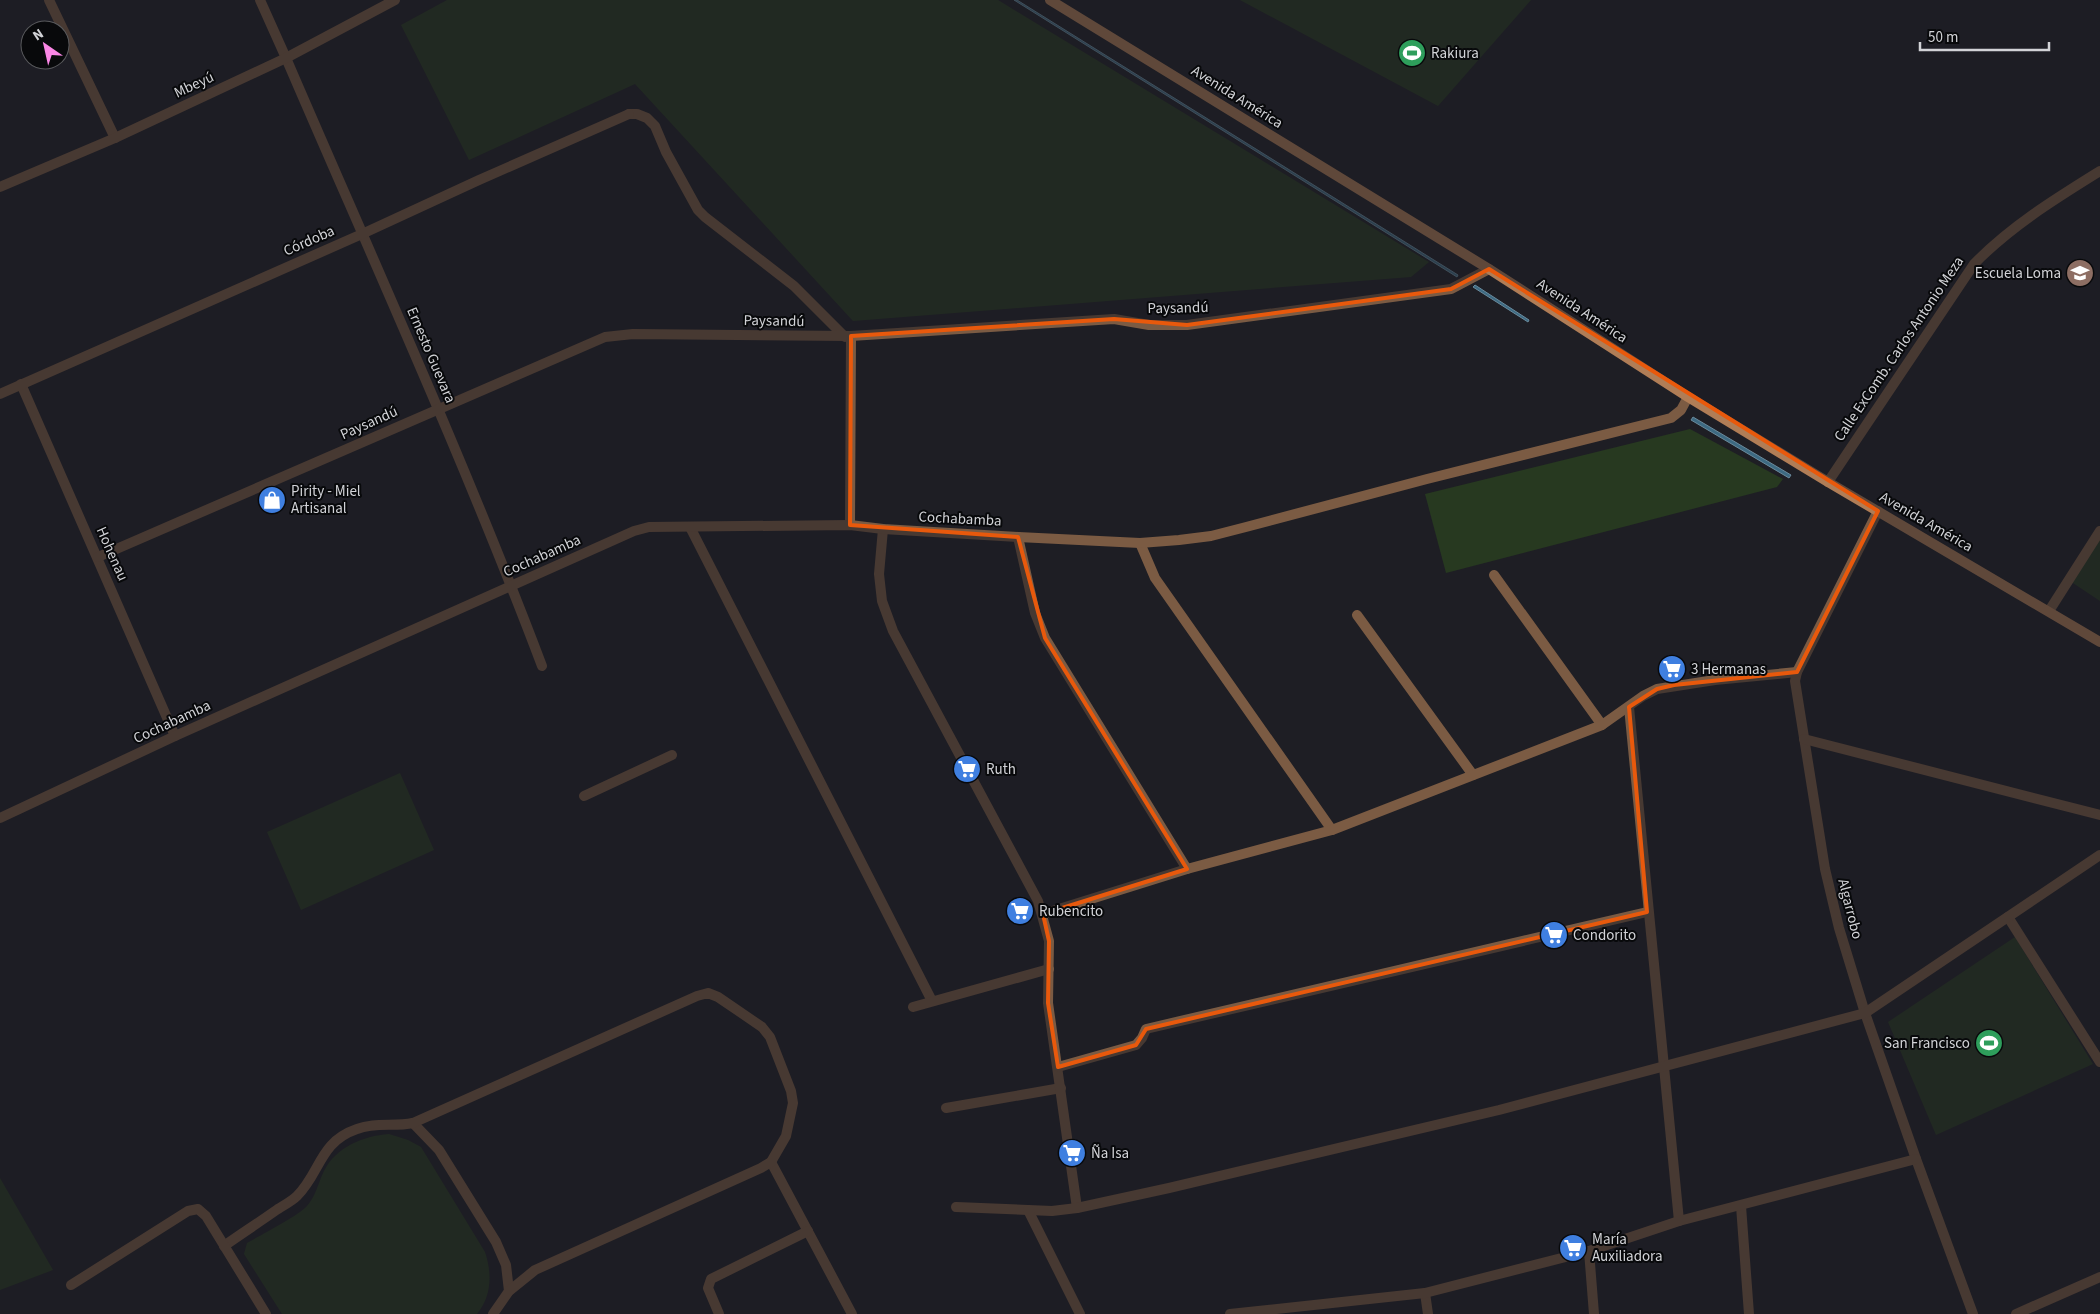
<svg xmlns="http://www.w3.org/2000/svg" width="2100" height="1314" viewBox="0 0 2100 1314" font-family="'Source Sans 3',sans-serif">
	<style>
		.green { fill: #273920 }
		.water { fill: #3d6a82; stroke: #6a8a9c }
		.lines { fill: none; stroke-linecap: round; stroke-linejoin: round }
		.service { stroke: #7b5b43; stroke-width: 10 }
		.minor { stroke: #7b5b43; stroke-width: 10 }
		.tertiary { stroke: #7b5b43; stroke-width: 10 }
		.secondary { stroke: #b07d56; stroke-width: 10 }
		.marked { fill: none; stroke: #e8590c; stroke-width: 4; stroke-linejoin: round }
		.labels { text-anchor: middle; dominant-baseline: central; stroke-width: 4; stroke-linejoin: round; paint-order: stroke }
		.poi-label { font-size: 15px; fill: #d2d3d7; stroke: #08090b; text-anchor: start }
		.street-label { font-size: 15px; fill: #d2d3d7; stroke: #08090b }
	</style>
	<rect width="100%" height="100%" fill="#1e1e24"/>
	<!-- green -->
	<g class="green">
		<path d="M 447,0 L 998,0 L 1429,262 L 1411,277 L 853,321 L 635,84 L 469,160 L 401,25 Z"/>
		<path d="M 1240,0 L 1531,0 L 1438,106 Z"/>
		<path d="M 1690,429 L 1783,479 L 1777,487 L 1446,573 L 1425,494 Z"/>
		<path d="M 2100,536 L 2100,601 L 2070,581 Z"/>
		<path d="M 400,773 L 434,850 L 301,910 L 267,832 Z"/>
		<path d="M 2015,937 L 2093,1064 L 1936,1135 L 1888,1022 Z"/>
		<path d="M 389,1134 L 408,1140 L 421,1147 L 485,1252 C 492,1273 492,1296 477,1314 L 282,1314 L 244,1254 L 247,1243 C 261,1235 298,1216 307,1206 C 316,1196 318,1183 324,1171 C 336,1147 363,1136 389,1134 Z"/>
		<path d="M 0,1178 L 53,1270 L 0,1290 Z"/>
	</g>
	<!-- water -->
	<g class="water">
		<path d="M 1014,0 L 1017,0 L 1458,275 L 1457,277 Z"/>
		<path d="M 1475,285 L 1529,320 L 1528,322 L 1473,287 Z"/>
		<path d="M 1693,417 L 1791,475 L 1789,478 L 1691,420 Z"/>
	</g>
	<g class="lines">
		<!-- service -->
		<g class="service">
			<path d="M 260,0 L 286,58"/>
			<path d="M 629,114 L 637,114 L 647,118 L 655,126 L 666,152 L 698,210 L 705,217 L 794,286 L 845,337"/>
			<path d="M 1494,575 L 1602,725"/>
			<path d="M 2049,611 L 2100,531"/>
			<path d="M 1357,615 L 1473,775"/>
			<path d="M 584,796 L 672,755"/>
			<path d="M 946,1108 L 1061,1088"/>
		</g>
		<!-- minor -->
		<g class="minor">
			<path d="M 49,0 L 115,138"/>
			<path d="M 286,58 C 373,260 464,460 542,666"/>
			<path d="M 0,187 L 115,138 L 286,58 L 395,0"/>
			<path d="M 21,384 L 175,736"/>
			<path d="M 0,394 L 362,234 L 479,180 L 629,114"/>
			<path d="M 1878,511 L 1797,672 L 1795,681 L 1825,869 L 1839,928 L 1865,1013 L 1916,1159 L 1973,1314"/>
			<path d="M 850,525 L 851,336"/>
			<path d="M 690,527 L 932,1001"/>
			<path d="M 883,529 L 879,574 L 882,601 L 893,631 L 1038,901 L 1049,941 L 1048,1003 L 1077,1208"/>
			<path d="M 1018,537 L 1035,613 L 1045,638 L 1187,869"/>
			<path d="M 1140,543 L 1155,578 L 1332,830"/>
			<path d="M 98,557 L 605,337 L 633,334 L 851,336 L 1114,319 L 1149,325 L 1187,325 L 1451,289 L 1489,269"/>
			<path d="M 1629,707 L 1679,1221"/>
			<path d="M 1804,739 L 2100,815"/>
			<path d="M 0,818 L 175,736 L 634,531 L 649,527 L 850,525 L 883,529 L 1018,537 L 1140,543 L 1179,540 L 1211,536 L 1246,527 L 1427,479 L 1671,418 L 1681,410 L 1688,397"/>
			<path d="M 1043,914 L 1187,869 L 1332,830 L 1602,725 L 1643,696 L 1657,689 L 1715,680 L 1797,672"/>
			<path d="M 2008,917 L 2100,1062"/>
			<path d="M 913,1007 L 1049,969"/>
			<path d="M 1058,1067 L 1136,1045 L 1142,1038 L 1146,1029 L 1647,912"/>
			<path d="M 413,1123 L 439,1150 L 496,1242 L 506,1265 L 509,1291"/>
			<path d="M 771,1162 L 852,1314"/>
			<path d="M 1741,1206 L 1749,1314"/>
			<path d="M 956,1207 L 1052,1211 L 1077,1208 L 1169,1188 L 1499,1110 L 1865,1013 L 2100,855"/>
			<path d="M 1028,1210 L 1080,1314"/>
			<path d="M 224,1246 C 241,1234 258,1223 275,1211 C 282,1206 291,1202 297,1196 C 321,1172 319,1142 357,1129 C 375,1122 394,1127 413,1123 L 697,996 L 708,993 L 718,997 L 762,1027 L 770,1037 L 791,1091 L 793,1103 L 786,1136 L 771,1162 L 761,1168 L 535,1270 L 509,1291 L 493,1314"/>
			<path d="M 1589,1251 L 1594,1314"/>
			<path d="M 71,1285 L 188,1211 L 198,1209 L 206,1216 L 266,1314"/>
			<path d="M 1425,1293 L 1428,1314"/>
			<path d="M 719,1314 L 708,1288 L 711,1279 L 808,1231"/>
			<path d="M 1230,1314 L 1425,1293 L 1589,1251 L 1679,1221 L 1916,1159"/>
			<path d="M 2016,1314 L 2100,1277"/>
		</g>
		<!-- tertiary -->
		<path class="tertiary" d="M 1828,482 L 1974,264 C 2011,226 2055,199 2100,171"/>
		<!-- secondary -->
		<path class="secondary" d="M 1050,0 L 1489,269 L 1688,397 L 1828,482 L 2100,642"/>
	</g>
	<!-- marked area -->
	<path d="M0 0H2100V1314H0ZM 1489,269 L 1878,511 L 1797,672 L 1674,685 L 1657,689 L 1629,707 L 1647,912 L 1146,1029 L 1136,1045 L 1058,1067 L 1048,1003 L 1049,941 L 1043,914 L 1187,869 L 1045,638 L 1018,537 L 850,525 L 851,336 L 1114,319 L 1187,325 L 1451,289 Z" fill="#1e1e24" fill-opacity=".55" fill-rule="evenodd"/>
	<path class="marked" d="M 1489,269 L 1878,511 L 1797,672 L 1674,685 L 1657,689 L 1629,707 L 1647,912 L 1146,1029 L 1136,1045 L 1058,1067 L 1048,1003 L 1049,941 L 1043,914 L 1187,869 L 1045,638 L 1018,537 L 850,525 L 851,336 L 1114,319 L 1187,325 L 1451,289 Z"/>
	<!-- icons -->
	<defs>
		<g id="stadium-disc" transform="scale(1.4375)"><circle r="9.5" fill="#2e9e5b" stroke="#08090b"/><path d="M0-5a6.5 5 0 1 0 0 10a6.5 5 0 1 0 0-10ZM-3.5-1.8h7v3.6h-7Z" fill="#fff"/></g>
		<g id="school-disc" transform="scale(1.4375)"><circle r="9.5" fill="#8d6e63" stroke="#08090b"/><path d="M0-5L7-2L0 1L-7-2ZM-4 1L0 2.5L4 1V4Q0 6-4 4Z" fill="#fff"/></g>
		<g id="shop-disc" transform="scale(1.4375)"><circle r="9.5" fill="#3f7fe0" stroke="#08090b"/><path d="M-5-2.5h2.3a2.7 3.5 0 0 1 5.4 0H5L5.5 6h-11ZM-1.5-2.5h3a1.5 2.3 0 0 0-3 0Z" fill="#fff"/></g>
		<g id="supermarket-disc" transform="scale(1.4375)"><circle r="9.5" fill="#3f7fe0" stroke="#08090b"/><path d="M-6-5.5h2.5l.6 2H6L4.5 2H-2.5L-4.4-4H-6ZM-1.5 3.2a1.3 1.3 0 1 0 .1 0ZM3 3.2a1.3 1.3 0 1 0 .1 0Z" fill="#fff"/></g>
	</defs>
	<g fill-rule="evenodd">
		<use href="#stadium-disc" x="1412" y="53"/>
		<use href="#school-disc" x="2080" y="273"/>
		<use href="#shop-disc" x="272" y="500"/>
		<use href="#supermarket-disc" x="1672" y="669"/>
		<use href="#supermarket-disc" x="967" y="769"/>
		<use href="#supermarket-disc" x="1020" y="911"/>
		<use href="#supermarket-disc" x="1554" y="935"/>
		<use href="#stadium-disc" x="1989" y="1043"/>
		<use href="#supermarket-disc" x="1072" y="1153"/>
		<use href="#supermarket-disc" x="1573" y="1248"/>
	</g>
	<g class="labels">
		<!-- poi labels -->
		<g class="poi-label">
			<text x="1431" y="53">Rakiura</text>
			<text x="2061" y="273" text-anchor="end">Escuela Loma</text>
			<text x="291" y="491">Pirity - Miel<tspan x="291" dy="17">Artisanal</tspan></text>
			<text x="1691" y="669">3 Hermanas</text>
			<text x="986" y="769">Ruth</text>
			<text x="1039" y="911">Rubencito</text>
			<text x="1573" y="935">Condorito</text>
			<text x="1970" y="1043" text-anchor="end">San Francisco</text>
			<text x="1091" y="1153">Ña Isa</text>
			<text x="1592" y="1239">María<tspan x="1592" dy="17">Auxiliadora</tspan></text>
		</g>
		<!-- street labels -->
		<g class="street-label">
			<text transform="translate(194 85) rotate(-25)">Mbeyú</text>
			<text transform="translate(1237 97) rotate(32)">Avenida América</text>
			<text transform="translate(309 241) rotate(-24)">Córdoba</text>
			<text transform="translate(1178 308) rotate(-1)">Paysandú</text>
			<text transform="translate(1582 311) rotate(33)">Avenida América</text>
			<text transform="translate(774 321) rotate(1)">Paysandú</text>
			<text transform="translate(1899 349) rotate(-56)">Calle ExComb. Carlos Antonio Meza</text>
			<text transform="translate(431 355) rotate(67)">Ernesto Guevara</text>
			<text transform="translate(369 423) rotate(-24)">Paysandú</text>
			<text transform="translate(960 519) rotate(3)">Cochabamba</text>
			<text transform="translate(1926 522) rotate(30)">Avenida América</text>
			<text transform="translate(112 554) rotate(66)">Hohenau</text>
			<text transform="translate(542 556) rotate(-24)">Cochabamba</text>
			<text transform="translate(172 722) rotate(-25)">Cochabamba</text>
			<text transform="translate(1850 909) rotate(76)">Algarrobo</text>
		</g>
	</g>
	<!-- north arrow -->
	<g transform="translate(45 45) rotate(326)"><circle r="24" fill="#08090b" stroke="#595a5d"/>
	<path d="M0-4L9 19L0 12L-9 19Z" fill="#fb87e6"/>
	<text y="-8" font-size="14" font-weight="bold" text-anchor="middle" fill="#d2d3d7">N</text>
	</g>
	<!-- scale -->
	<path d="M1920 42v8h129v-8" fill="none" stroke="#d2d3d7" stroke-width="2.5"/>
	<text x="1928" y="42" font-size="15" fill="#d2d3d7" stroke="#08090b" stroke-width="4" paint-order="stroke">50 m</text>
</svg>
